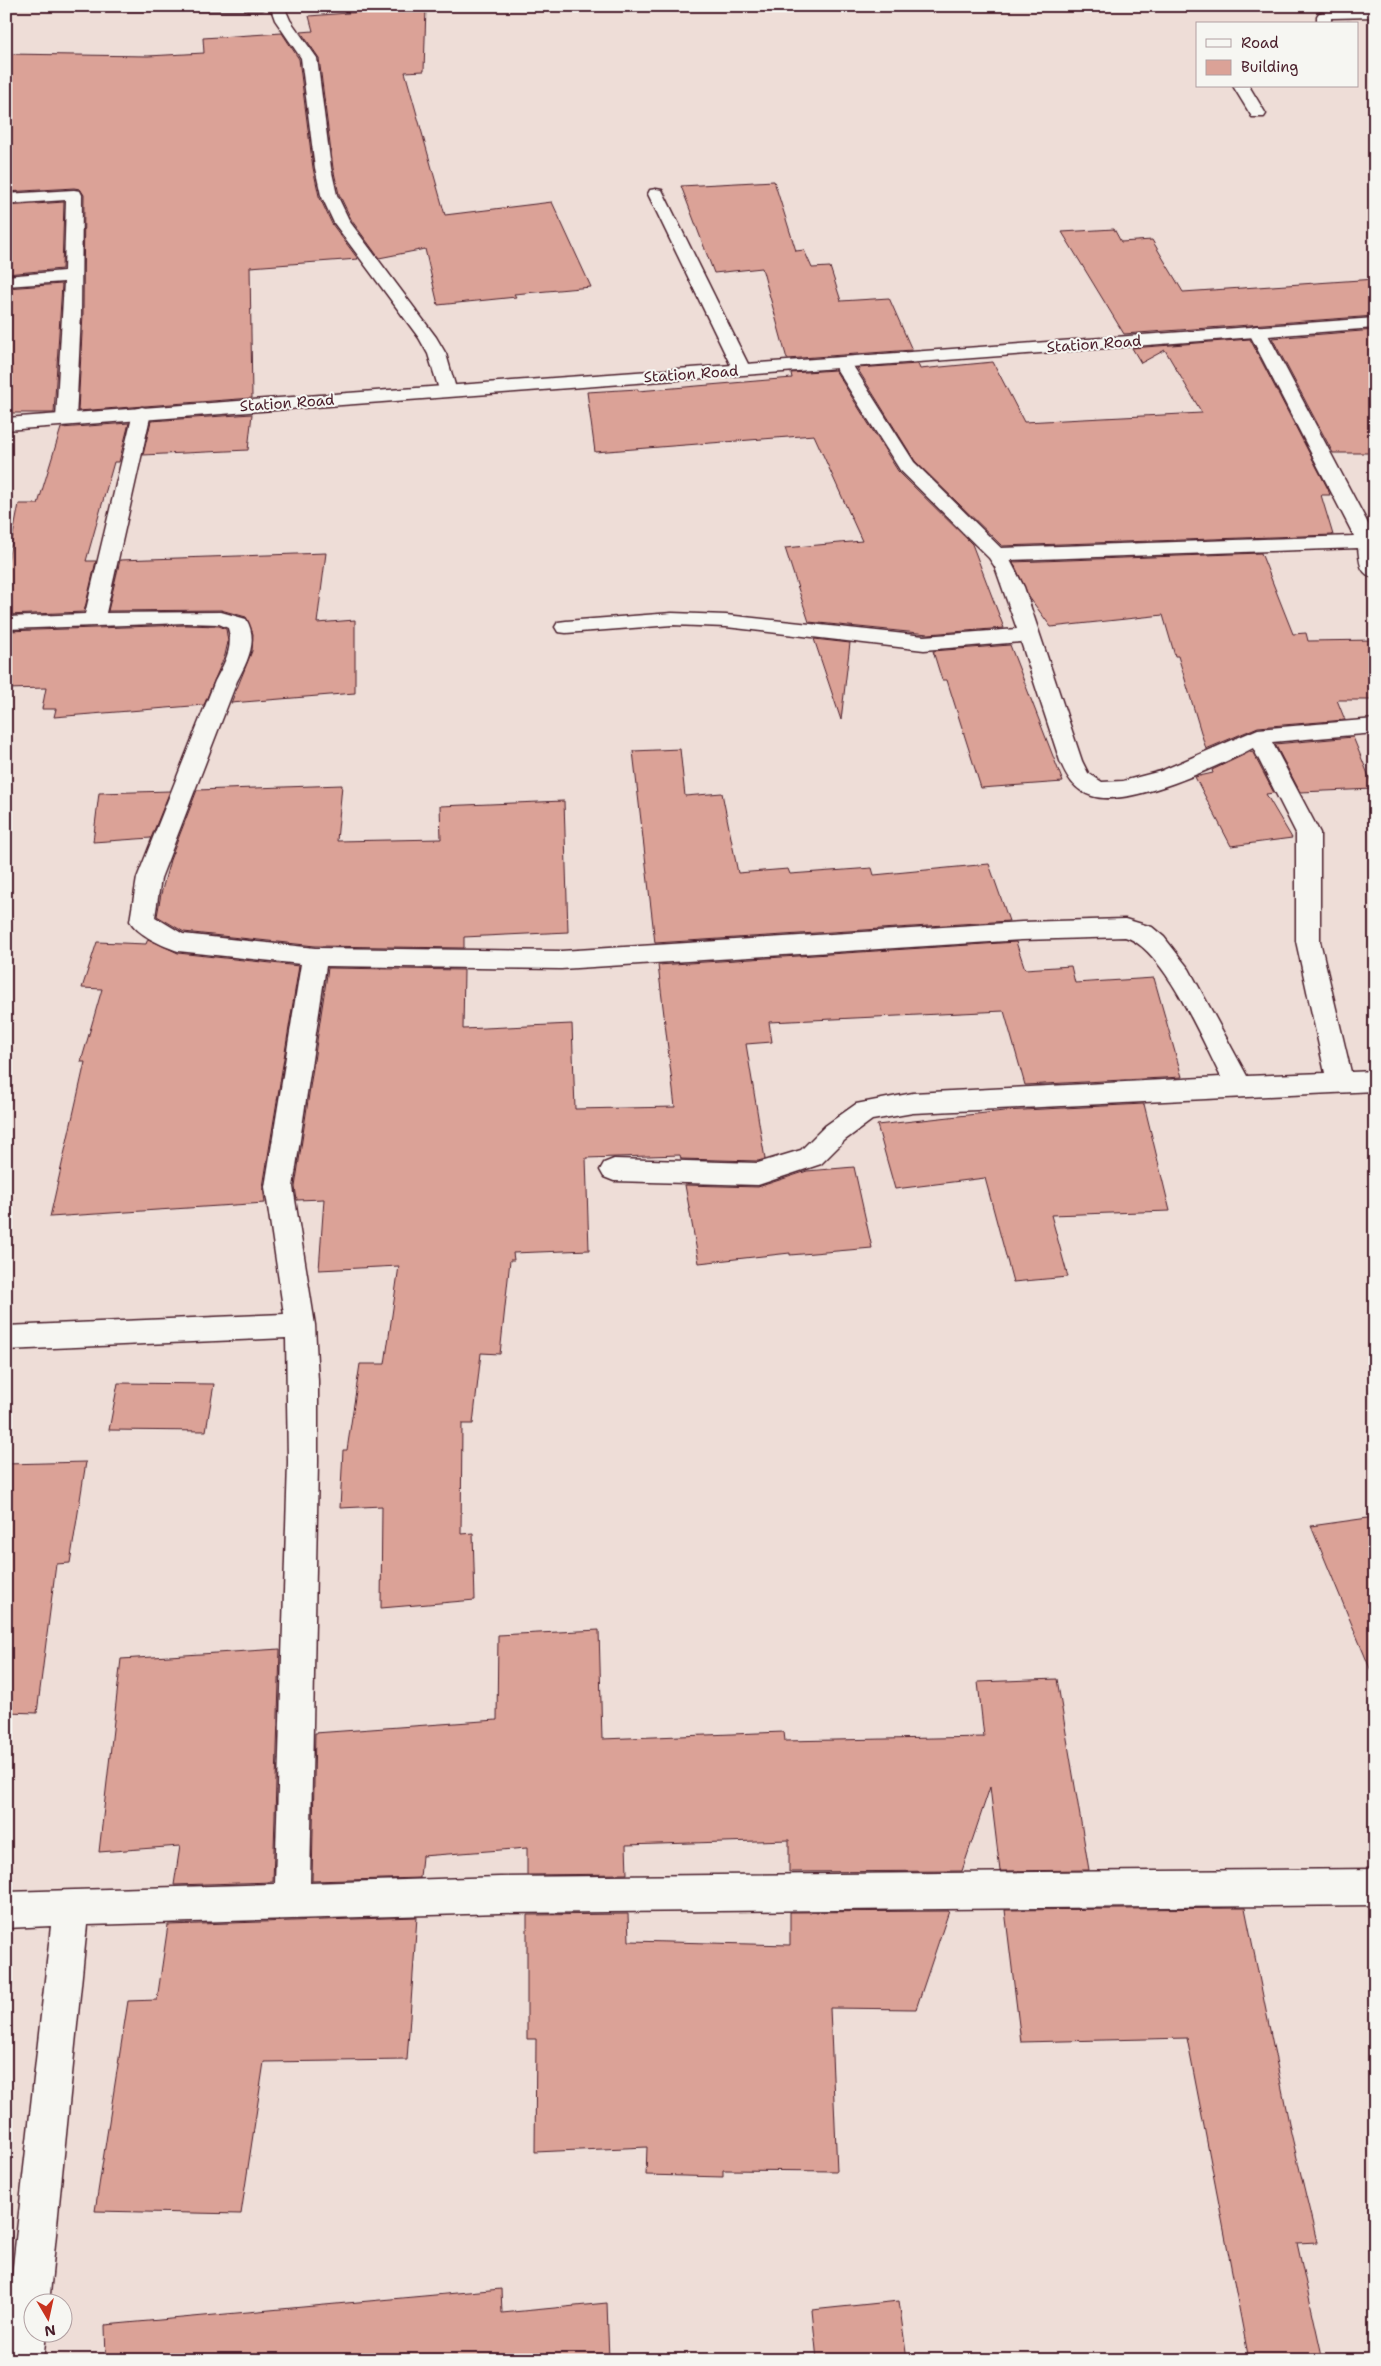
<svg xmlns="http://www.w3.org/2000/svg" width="1381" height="2366" viewBox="0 0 1381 2366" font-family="'Shantell Sans',sans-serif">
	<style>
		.building { fill: #dba297; stroke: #4a1f2b }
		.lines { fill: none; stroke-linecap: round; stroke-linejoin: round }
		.minor-casing { stroke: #4a1f2b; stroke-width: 3 }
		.major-casing { stroke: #4a1f2b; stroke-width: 3 }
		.minor { fill: #f6f6f2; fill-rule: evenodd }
		.major { fill: #f6f6f2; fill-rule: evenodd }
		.labels { text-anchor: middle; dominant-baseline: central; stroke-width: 4; stroke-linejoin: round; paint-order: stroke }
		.far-street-label { font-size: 15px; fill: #4a1f2b; stroke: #f6f6f2 }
	</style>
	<rect width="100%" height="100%" fill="#eeddd7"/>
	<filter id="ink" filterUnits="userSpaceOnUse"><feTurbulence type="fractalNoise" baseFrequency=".02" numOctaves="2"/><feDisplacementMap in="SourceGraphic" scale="10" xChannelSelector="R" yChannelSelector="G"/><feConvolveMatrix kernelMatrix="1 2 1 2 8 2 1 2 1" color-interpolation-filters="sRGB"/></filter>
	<g filter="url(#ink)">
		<!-- building -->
		<g class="building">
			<path d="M 426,7 L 424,71 L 405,72 L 445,215 L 552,202 L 591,287 L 514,294 L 516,297 L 438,305 L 425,249 L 379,258 L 352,221 L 339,194 L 333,168 L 319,58 L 301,32 L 313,31 L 309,16 Z"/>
			<path d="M 282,33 L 299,59 L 313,168 L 319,196 L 332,224 L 358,259 L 250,267 L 252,398 L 78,411 L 83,314 L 84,195 L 80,189 L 74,188 L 6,192 L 6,54 L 148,56 L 204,53 L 203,38 Z"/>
			<path d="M 774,181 L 796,251 L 804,250 L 812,268 L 830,267 L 841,301 L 889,298 L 912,350 L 787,359 L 762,268 L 714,273 L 681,186 Z"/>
			<path d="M 64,202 L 62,269 L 6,274 L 6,206 Z"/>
			<path d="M 1114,229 L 1121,242 L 1152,240 L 1183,292 L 1375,279 L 1375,316 L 1124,334 L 1062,232 Z"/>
			<path d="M 62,284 L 54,413 L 6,413 L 6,288 Z"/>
			<path d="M 1375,330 L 1375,453 L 1333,453 L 1272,338 Z"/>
			<path d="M 1250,339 L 1328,489 L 1330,495 L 1321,495 L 1333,535 L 1002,546 L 915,461 L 857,368 L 918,364 L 920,369 L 993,362 L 1024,422 L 1202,413 L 1165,350 L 1141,363 L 1132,348 Z"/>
			<path d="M 835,370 L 898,471 L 972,544 L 1004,628 L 928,634 L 809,622 L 785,548 L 862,541 L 814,435 L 595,452 L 587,392 L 638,389 L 638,391 L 792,378 L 791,373 Z"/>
			<path d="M 252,414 L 248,450 L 143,455 L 151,421 Z"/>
			<path d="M 129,423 L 119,462 L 114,462 L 86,561 L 96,561 L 84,612 L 6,615 L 6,571 L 19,504 L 38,504 L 61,428 Z"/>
			<path d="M 326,553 L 317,623 L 355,620 L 355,693 L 231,703 L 252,651 L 253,634 L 246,617 L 221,610 L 108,611 L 120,560 Z"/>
			<path d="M 1261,553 L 1293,634 L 1306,633 L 1308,641 L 1375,640 L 1375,700 L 1337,700 L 1345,720 L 1258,727 L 1206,749 L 1178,656 L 1175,656 L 1163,615 L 1051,627 L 1029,597 L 1013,562 Z"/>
			<path d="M 186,625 L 219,626 L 226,629 L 228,642 L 225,655 L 204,705 L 54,717 L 56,709 L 42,709 L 46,688 L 6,689 L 6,631 Z"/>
			<path d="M 814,639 L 850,643 L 841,720 Z"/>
			<path d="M 1010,645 L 1063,782 L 981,788 L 947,680 L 942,680 L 933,651 Z"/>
			<path d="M 1353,737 L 1374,789 L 1300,792 L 1275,744 Z"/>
			<path d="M 680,749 L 685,796 L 722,793 L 738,873 L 788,869 L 790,874 L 872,868 L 874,875 L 989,864 L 1009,921 L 655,943 L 633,751 Z"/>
			<path d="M 1252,751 L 1274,793 L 1266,794 L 1292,838 L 1231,846 L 1195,777 L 1213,773 L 1212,770 Z"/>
			<path d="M 342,785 L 337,841 L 441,839 L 440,806 L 564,801 L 568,932 L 464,937 L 464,948 L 315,946 L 184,932 L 157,916 L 161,894 L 170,860 L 197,790 Z"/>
			<path d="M 170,791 L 151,838 L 93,842 L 99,793 Z"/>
			<path d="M 148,939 L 178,953 L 299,966 L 263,1187 L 265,1203 L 50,1217 L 85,1062 L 81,1062 L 102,989 L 82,988 L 97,942 L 146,944 Z"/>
			<path d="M 1016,942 L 1025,969 L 1071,966 L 1075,983 L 1154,978 L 1182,1077 L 1025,1085 L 1004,1011 L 769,1022 L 772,1042 L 746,1044 L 765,1159 L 758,1161 L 681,1159 L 680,1155 L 586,1158 L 589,1250 L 513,1253 L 514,1260 L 510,1260 L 500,1354 L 481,1353 L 473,1424 L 462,1424 L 461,1534 L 473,1533 L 475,1600 L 381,1608 L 382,1506 L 340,1508 L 343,1450 L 347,1450 L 360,1364 L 385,1364 L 399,1266 L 319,1270 L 324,1199 L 297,1200 L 295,1187 L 328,968 L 464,970 L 463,1029 L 572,1024 L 575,1109 L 675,1107 L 658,965 Z"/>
			<path d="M 1144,1104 L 1170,1211 L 1051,1215 L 1068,1277 L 1013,1282 L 985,1178 L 895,1189 L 877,1125 L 1004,1111 Z"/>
			<path d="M 854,1167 L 872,1248 L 790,1255 L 790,1253 L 699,1263 L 685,1185 L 758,1187 L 807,1171 Z"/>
			<path d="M 118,1383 L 214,1384 L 206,1431 L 109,1430 Z"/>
			<path d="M 86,1462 L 70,1563 L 56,1564 L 37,1713 L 6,1712 L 6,1464 Z"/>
			<path d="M 1375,1517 L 1375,1678 L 1374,1678 L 1311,1526 Z"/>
			<path d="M 599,1630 L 602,1739 L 784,1732 L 785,1741 L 984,1737 L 978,1682 L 1057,1679 L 1089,1870 L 1000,1871 L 990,1787 L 962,1871 L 789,1872 L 789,1840 L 626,1845 L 627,1874 L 527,1875 L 527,1848 L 422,1856 L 420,1878 L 312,1881 L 315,1733 L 497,1720 L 498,1635 Z"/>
			<path d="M 280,1649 L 273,1882 L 174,1885 L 180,1846 L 99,1852 L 121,1659 Z"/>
			<path d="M 1245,1908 L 1291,2133 L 1317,2242 L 1297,2243 L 1323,2360 L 1249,2360 L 1187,2038 L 1021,2042 L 1005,1910 Z"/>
			<path d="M 949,1911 L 916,2009 L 830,2008 L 837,2171 L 723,2170 L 723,2177 L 646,2175 L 647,2147 L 535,2152 L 536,2039 L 527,2039 L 527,1915 L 628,1914 L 629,1941 L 790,1945 L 790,1912 Z"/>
			<path d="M 417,1917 L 407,2060 L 264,2062 L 241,2214 L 95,2211 L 128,2001 L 157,2000 L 168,1925 Z"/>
			<path d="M 501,2289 L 502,2313 L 607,2303 L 609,2360 L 106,2360 L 105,2325 Z"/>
			<path d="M 899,2301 L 907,2360 L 817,2360 L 812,2310 Z"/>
		</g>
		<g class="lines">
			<!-- minor casing -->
			<g class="minor-casing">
				<g id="minor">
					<path d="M 97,6 L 269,6 L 262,10 L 104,10 Z"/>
					<path d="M 270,6 L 284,6 L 290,20 L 317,58 L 331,168 L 337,195 L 350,222 L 436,337 L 446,354 L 457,392 L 455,396 L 441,396 L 428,354 L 419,338 L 334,223 L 321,195 L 315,168 L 301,58 L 275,20 Z"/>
					<path d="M 1375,9 L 1375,17 L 1331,18 L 1331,24 L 1317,24 L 1317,16 L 1319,13 L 1329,10 Z"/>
					<path d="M 1233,86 L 1249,86 L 1266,114 L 1264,117 L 1252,117 Z"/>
					<path d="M 656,189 L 662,190 L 664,194 L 751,370 L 749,374 L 735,374 L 733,370 L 648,194 L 650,190 Z"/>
					<path d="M 74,190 L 80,191 L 82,195 L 81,314 L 76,419 L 73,423 L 66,425 L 59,423 L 56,419 L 64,282 L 6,286 L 6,276 L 64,271 L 66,200 L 6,204 L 6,194 Z"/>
					<path d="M 1257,326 L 1263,327 L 1266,331 L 1375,537 L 1375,578 C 1359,574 1360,562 1358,548 L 1010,560 L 1024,587 L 1082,761 L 1088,773 L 1102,782 L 1123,781 L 1161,771 L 1258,729 L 1375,719 L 1375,733 L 1272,742 L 1320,833 L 1320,941 L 1351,1072 L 1375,1071 L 1375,1091 L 913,1113 L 872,1120 L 845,1140 L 821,1164 L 758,1185 L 614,1181 L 604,1177 L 600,1170 L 604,1163 L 614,1159 L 758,1163 L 801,1150 L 825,1126 L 856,1104 L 913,1093 L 1221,1077 C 1203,1042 1163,947 1125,937 L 1022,940 L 561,969 L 326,966 L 293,1187 L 315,1325 L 318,1381 L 318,1462 L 310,1883 L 500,1877 L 1375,1869 L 1375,1905 L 500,1913 L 87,1925 L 49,2304 L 32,2304 L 32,2334 L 46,2334 L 43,2360 L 6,2360 L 6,2329 L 51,1926 L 6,1928 L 6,1892 L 275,1884 L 288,1462 L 286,1338 L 6,1350 L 6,1326 L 284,1314 L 265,1187 L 301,964 L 178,951 C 163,946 138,935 130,921 L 137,878 L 215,681 C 224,664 234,648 228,628 L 219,624 L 186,623 L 6,629 L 6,617 L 85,614 L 133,413 L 135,409 L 142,407 L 149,409 L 151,413 L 106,613 L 221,612 L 246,619 C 259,640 247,662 237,681 L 161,878 L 155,917 L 183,934 L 315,948 L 561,951 L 1022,922 L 1125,919 L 1152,927 L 1164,937 L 1189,969 L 1247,1076 L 1325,1073 L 1296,941 L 1296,833 L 1253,748 C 1219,766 1129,808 1092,796 C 1074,790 1067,777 1060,761 L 1021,642 L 924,650 L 726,627 L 672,625 L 566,633 L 558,632 L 555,627 L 558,622 L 566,621 L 672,613 L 726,615 L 924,636 L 1017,629 L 995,567 L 989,558 L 900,470 L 832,362 L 834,358 L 848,358 L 914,462 L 1001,548 L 1354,536 L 1248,331 L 1251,327 Z"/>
				</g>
			</g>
			<!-- major casing -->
			<g class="major-casing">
				<path id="major" d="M 1375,318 L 1375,328 L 6,430 L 6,418 Z"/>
			</g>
			<!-- minor -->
			<use href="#minor" class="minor"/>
			<!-- major -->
			<use href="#major" class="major"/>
		</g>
	</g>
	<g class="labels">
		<!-- far-street labels -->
		<g class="far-street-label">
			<text transform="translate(1094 344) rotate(-4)">Station Road</text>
			<text transform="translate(691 374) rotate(-4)">Station Road</text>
			<text transform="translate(287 403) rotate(-4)">Station Road</text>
		</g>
	</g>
	<!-- margin -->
	<rect width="1381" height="2366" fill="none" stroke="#f6f6f2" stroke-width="25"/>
	<rect x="12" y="12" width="1356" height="2341" fill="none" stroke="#4a1f2b" stroke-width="2" filter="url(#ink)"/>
	<!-- legend -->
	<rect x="1196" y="22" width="162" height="65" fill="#f6f6f2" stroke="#b1a0a2"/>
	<rect x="1206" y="39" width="25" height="8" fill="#f6f6f2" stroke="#b1a0a2"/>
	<text x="1241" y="48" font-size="15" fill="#4a1f2b">Road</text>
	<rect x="1206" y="60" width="25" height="15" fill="#dba297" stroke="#b1a0a2"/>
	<text x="1241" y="72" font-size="15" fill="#4a1f2b">Building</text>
	<!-- north arrow -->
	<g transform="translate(48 2318) rotate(171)"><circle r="24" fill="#f6f6f2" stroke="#b1a0a2"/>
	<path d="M0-4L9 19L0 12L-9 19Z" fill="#c8321e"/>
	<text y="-8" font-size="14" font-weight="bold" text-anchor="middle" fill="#4a1f2b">N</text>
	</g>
</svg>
